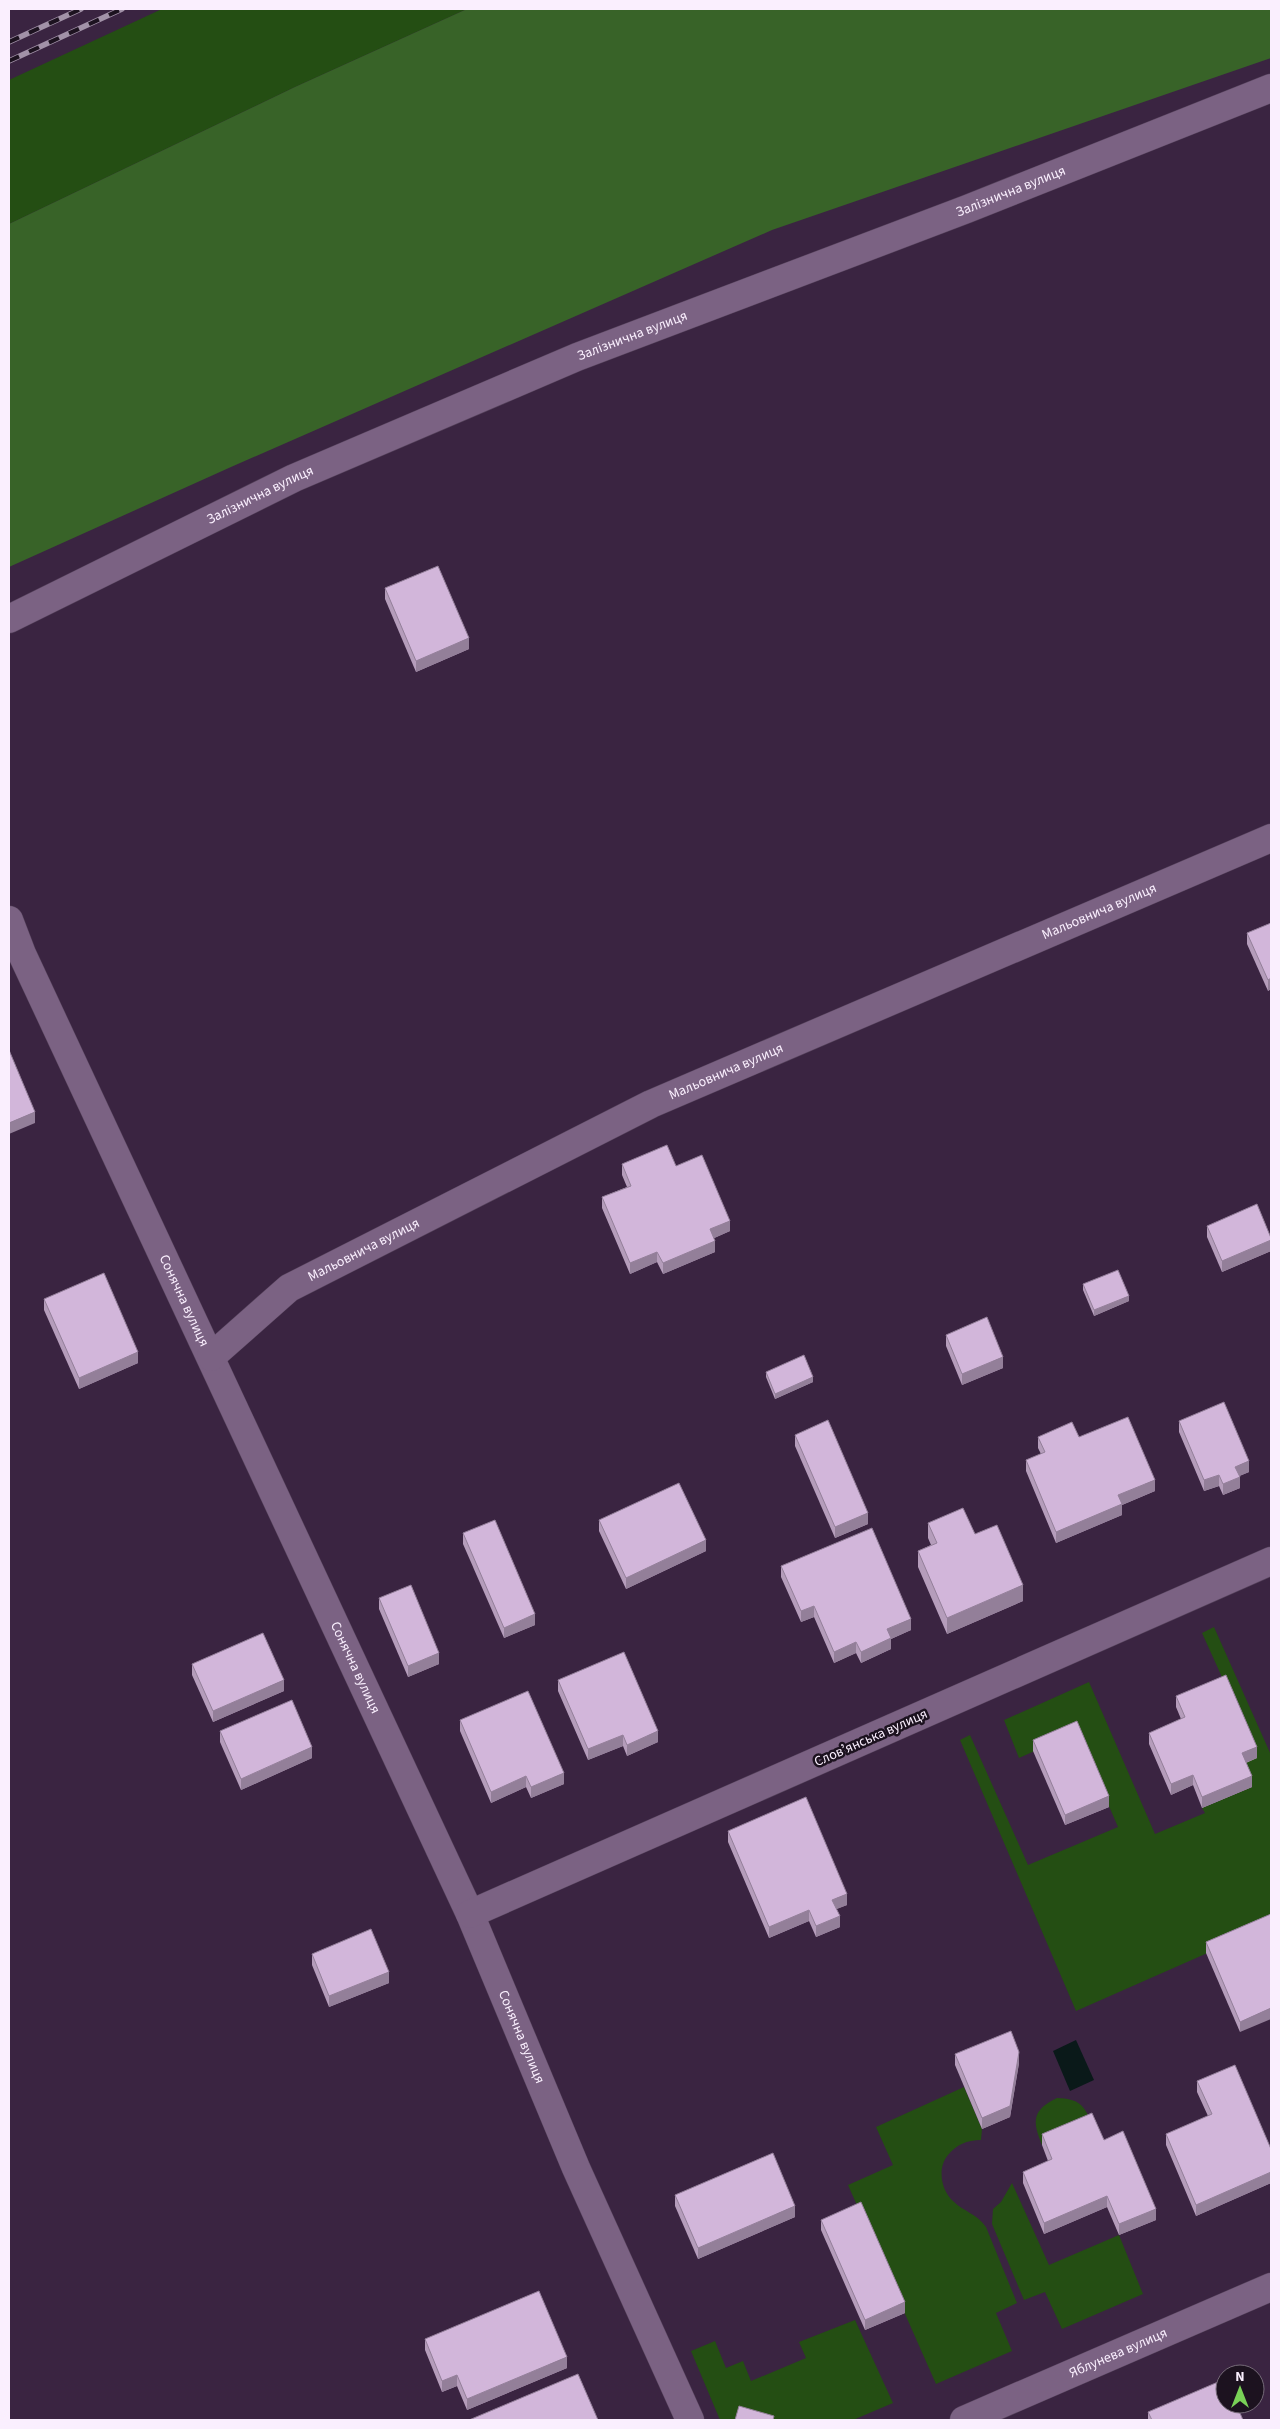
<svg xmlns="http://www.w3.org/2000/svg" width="1280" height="2429" viewBox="0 0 1280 2429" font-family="'Source Sans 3',sans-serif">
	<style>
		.green { fill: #244e13 }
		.forest { fill: #386328 }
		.water { fill: #0a1919 }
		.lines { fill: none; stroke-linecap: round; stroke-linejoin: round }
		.minor-casing { stroke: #55425b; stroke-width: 29 }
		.minor { stroke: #7b6283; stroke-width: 28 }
		.rail-casing { stroke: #a292a8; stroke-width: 5.5 }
		.rail { stroke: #1c121f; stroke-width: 4; stroke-dasharray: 11; stroke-linecap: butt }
		.wall { fill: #b59dbb }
		.shaded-wall { fill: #937f99 }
		.building { fill: #d2b6da; stroke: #937f99 }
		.labels { text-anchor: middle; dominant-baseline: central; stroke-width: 5; stroke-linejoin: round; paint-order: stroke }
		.street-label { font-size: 14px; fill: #faeffe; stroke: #1c121f }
	</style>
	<rect width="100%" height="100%" fill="#3a2441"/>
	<!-- green -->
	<g class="green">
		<path d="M 162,9 L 467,9 L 295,87 L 9,224 L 9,80 Z"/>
		<path d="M 1214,1627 L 1271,1755 L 1271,1925 L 1076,2011 L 960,1740 L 970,1735 L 1028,1865 L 1118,1827 L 1077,1732 L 1019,1758 L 1004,1720 L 1089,1682 L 1155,1834 L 1205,1813 L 1202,1808 L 1252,1787 L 1226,1686 L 1202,1633 Z"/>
		<path d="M 964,2087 L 982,2129 L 981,2140 C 967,2140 956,2145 948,2155 C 937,2168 941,2190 953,2201 C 964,2212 976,2213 986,2227 L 1017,2303 L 996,2313 L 1012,2351 L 936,2384 L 848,2185 L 893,2165 L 876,2127 Z"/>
		<path d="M 1057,2098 C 1079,2099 1083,2104 1092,2123 L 1042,2145 C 1032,2121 1032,2110 1057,2098 Z"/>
		<path d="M 1012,2183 L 1049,2265 L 1119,2235 L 1143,2294 L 1062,2329 L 1045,2292 L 1024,2300 L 992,2224 L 993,2209 L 1001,2202 Z"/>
		<path d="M 855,2320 L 893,2403 L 853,2420 L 720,2420 L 691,2351 L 715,2341 L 726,2368 L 743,2361 L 751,2381 L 806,2358 L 799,2342 Z"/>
	</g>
	<!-- forest -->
	<path class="forest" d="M 467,9 L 1271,9 L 1271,58 L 772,230 L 231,467 L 9,567 L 9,224 L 295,87 Z"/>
	<!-- water -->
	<path class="water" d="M 1076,2040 L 1094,2080 L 1070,2091 L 1053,2051 Z"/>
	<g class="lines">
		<!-- minor casing -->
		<g class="minor-casing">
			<g id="minor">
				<path id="s1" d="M 9,619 L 294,478 L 577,357 L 967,209 L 1271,88"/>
				<path id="s2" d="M 9,920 L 22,954 L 470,1914 L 576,2168 L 690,2420"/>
				<path id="s3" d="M 211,1357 L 289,1288 L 651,1104 L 1271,838"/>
				<path d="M 470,1914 L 1271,1561"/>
				<path id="s4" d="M 964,2420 L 1271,2287"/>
			</g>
		</g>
		<!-- minor -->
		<use href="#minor" class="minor"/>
		<!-- rail casing -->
		<g class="rail-casing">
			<g id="rail">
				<path d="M 9,42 L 81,9"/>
				<path d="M 9,61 L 122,9"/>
			</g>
		</g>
		<!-- rail -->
		<use href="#rail" class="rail"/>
	</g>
	<!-- wall -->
	<g class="wall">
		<path d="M 385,588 L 469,649 L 416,672 L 385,599 Z"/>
		<path d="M 1271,923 L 1271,989 L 1268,991 L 1247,944 L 1247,933 Z"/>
		<path d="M 622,1164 L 676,1166 L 730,1231 L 714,1238 L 715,1252 L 663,1274 L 657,1262 L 630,1274 L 602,1208 L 602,1197 L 627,1187 L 622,1175 Z"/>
		<path d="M 1207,1226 L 1271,1238 L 1271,1251 L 1222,1272 L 1207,1237 Z"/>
		<path d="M 1083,1284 L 1129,1301 L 1094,1316 L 1083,1290 Z"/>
		<path d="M 44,1299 L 138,1363 L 79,1389 L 44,1310 Z"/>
		<path d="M 946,1335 L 1003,1368 L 962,1385 L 946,1346 Z"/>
		<path d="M 766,1372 L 813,1382 L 775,1399 L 766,1377 Z"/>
		<path d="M 1179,1421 L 1249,1472 L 1239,1476 L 1240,1488 L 1223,1495 L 1219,1486 L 1204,1491 L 1179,1432 Z"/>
		<path d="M 795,1435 L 868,1524 L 835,1538 L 795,1446 Z"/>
		<path d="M 1038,1437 L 1079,1437 L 1155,1491 L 1122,1505 L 1122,1515 L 1056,1543 L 1026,1471 L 1026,1460 L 1041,1454 L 1038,1448 Z"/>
		<path d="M 599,1520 L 706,1551 L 626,1589 L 599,1531 Z"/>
		<path d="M 928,1523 L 975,1534 L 1023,1601 L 947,1634 L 918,1567 L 918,1551 L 931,1545 L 928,1538 Z"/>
		<path d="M 463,1533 L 535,1625 L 504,1638 L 463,1544 Z"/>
		<path d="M 781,1566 L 911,1630 L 891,1639 L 891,1649 L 861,1663 L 856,1653 L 834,1663 L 814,1617 L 801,1622 L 781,1577 Z"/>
		<path d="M 379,1598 L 439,1664 L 408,1677 L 379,1609 Z"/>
		<path d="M 192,1664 L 284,1691 L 213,1722 L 192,1675 Z"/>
		<path d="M 558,1680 L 658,1742 L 627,1756 L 623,1746 L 588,1760 L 558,1691 Z"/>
		<path d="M 1176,1696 L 1257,1758 L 1246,1763 L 1252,1787 L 1202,1808 L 1193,1785 L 1171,1795 L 1149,1744 L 1149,1733 L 1181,1719 L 1176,1707 Z"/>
		<path d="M 460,1720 L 564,1784 L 531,1798 L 526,1787 L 491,1803 L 460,1731 Z"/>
		<path d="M 220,1731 L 312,1758 L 241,1790 L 220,1742 Z"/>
		<path d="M 1033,1740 L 1109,1807 L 1065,1825 L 1033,1751 Z"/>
		<path d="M 728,1831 L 847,1905 L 836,1909 L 840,1927 L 816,1937 L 809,1921 L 769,1938 L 728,1842 Z"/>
		<path d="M 1271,1914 L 1240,2032 L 1206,1953 L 1206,1942 Z"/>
		<path d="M 312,1954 L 389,1983 L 329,2007 L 312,1965 Z"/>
		<path d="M 955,2054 L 1019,2063 L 1010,2117 L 982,2129 L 955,2065 Z"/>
		<path d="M 1197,2081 L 1271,2149 L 1271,2183 L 1196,2216 L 1166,2145 L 1166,2134 L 1208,2116 L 1197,2092 Z"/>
		<path d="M 1042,2134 L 1104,2140 L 1156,2220 L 1119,2235 L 1107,2207 L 1044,2234 L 1023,2183 L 1023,2172 L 1048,2161 L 1042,2145 Z"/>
		<path d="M 675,2195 L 795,2217 L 698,2259 L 675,2206 Z"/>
		<path d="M 821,2220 L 905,2313 L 865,2330 L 821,2230 Z"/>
		<path d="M 425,2339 L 567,2368 L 467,2410 L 457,2386 L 442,2392 L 425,2350 Z"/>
		<path d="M 1148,2412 L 1243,2420 L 1148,2420 Z"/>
	</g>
	<!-- shaded-wall -->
	<g class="shaded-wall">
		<path d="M 469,638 L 469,649 L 416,672 L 416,661 Z"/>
		<path d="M 1271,978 L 1271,989 L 1268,991 L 1268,980 Z"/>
		<path d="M 35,1112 L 35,1123 L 9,1134 L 9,1123 Z"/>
		<path d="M 730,1221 L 730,1231 L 710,1240 L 710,1229 Z"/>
		<path d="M 1271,1240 L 1271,1251 L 1222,1272 L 1222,1261 Z"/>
		<path d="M 715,1241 L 715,1252 L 663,1274 L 663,1263 Z"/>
		<path d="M 657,1252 L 657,1262 L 630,1274 L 630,1263 Z"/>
		<path d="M 1129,1296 L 1129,1301 L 1094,1316 L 1094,1310 Z"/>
		<path d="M 138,1352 L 138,1363 L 79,1389 L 79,1378 Z"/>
		<path d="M 1003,1357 L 1003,1368 L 962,1385 L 962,1374 Z"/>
		<path d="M 813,1377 L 813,1382 L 775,1399 L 775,1394 Z"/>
		<path d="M 1249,1461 L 1249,1472 L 1235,1478 L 1235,1467 Z"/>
		<path d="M 1219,1475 L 1219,1486 L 1204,1491 L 1204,1480 Z"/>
		<path d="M 1240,1477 L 1240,1488 L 1223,1495 L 1223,1484 Z"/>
		<path d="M 1155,1480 L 1155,1491 L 1122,1505 L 1122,1515 L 1056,1543 L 1056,1532 L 1118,1495 Z"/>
		<path d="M 868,1513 L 868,1524 L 835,1538 L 835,1527 Z"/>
		<path d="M 706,1540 L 706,1551 L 626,1589 L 626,1578 Z"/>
		<path d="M 1023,1585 L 1023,1601 L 947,1634 L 947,1618 Z"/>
		<path d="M 814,1606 L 814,1617 L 801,1622 L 801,1611 Z"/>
		<path d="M 535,1614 L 535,1625 L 504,1638 L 504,1628 Z"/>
		<path d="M 911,1619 L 911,1630 L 891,1639 L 891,1649 L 861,1663 L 861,1652 L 887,1629 Z"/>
		<path d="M 856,1642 L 856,1653 L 834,1663 L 834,1652 Z"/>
		<path d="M 439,1653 L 439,1664 L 408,1677 L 408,1666 Z"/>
		<path d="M 284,1680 L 284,1691 L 213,1722 L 213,1711 Z"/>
		<path d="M 658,1731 L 658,1742 L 627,1756 L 627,1745 Z"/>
		<path d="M 623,1735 L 623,1746 L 588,1760 L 588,1749 Z"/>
		<path d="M 312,1747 L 312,1758 L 241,1790 L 241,1779 Z"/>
		<path d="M 1257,1747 L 1257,1758 L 1242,1764 L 1242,1753 Z"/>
		<path d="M 564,1773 L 564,1784 L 531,1798 L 531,1787 Z"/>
		<path d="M 1193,1775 L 1193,1785 L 1171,1795 L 1171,1784 Z"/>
		<path d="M 526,1776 L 526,1787 L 491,1803 L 491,1792 Z"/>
		<path d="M 1252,1776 L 1252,1787 L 1202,1808 L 1202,1797 Z"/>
		<path d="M 1109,1796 L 1109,1807 L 1065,1825 L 1065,1815 Z"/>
		<path d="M 847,1894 L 847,1905 L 832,1911 L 832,1900 Z"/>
		<path d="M 809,1910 L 809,1921 L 769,1938 L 769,1927 Z"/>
		<path d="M 840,1916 L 840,1927 L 816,1937 L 816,1926 Z"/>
		<path d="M 389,1972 L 389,1983 L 329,2007 L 329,1996 Z"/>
		<path d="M 1271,2008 L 1271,2019 L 1240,2032 L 1240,2022 Z"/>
		<path d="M 1019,2052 L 1019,2063 L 1010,2117 L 982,2129 L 982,2118 Z"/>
		<path d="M 1271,2172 L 1271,2183 L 1196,2216 L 1196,2205 Z"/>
		<path d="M 1107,2196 L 1107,2207 L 1044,2234 L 1044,2223 Z"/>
		<path d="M 795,2206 L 795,2217 L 698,2259 L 698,2248 Z"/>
		<path d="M 1156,2209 L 1156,2220 L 1119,2235 L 1119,2224 Z"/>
		<path d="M 905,2302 L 905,2313 L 865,2330 L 865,2320 Z"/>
		<path d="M 567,2357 L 567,2368 L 467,2410 L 467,2399 Z"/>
		<path d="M 457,2375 L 457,2386 L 442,2392 L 442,2381 Z"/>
	</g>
	<!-- building -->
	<g class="building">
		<path d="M 438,566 L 469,638 L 416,661 L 385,588 Z"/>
		<path d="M 1271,923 L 1271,978 L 1268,980 L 1247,933 Z"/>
		<path d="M 9,1050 L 35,1112 L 9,1123 Z"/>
		<path d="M 667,1145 L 676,1166 L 702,1155 L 730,1221 L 710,1229 L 715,1241 L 663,1263 L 657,1252 L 630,1263 L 602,1197 L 631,1186 L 622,1164 Z"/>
		<path d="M 1257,1204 L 1271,1238 L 1271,1240 L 1222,1261 L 1207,1226 Z"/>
		<path d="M 1118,1270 L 1129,1296 L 1094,1310 L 1083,1284 Z"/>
		<path d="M 104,1273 L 138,1352 L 79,1378 L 44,1299 Z"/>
		<path d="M 987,1317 L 1003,1357 L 962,1374 L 946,1335 Z"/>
		<path d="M 804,1355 L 813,1377 L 775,1394 L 766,1372 Z"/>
		<path d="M 1224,1402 L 1249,1461 L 1235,1467 L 1240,1477 L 1223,1484 L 1219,1475 L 1204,1480 L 1179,1421 Z"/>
		<path d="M 1128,1417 L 1155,1480 L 1118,1495 L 1122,1504 L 1056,1532 L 1026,1460 L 1045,1452 L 1038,1437 L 1072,1422 L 1079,1437 Z"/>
		<path d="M 828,1420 L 868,1513 L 835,1527 L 795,1435 Z"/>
		<path d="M 679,1483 L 706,1540 L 626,1578 L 599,1520 Z"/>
		<path d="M 963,1508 L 975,1534 L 997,1525 L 1023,1585 L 947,1618 L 918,1551 L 937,1543 L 928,1523 Z"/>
		<path d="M 495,1520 L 535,1614 L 504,1628 L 463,1533 Z"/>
		<path d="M 872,1528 L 911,1619 L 887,1629 L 891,1638 L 861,1652 L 856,1642 L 834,1652 L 814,1606 L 801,1611 L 781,1566 Z"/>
		<path d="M 411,1585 L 439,1653 L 408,1666 L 379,1598 Z"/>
		<path d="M 263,1633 L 284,1680 L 213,1711 L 192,1664 Z"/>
		<path d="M 624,1652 L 658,1731 L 627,1745 L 623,1735 L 588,1749 L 558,1680 Z"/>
		<path d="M 1226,1675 L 1257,1747 L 1242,1753 L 1252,1776 L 1202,1797 L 1193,1775 L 1171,1784 L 1149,1733 L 1185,1717 L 1176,1696 Z"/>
		<path d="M 528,1691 L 564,1773 L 531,1787 L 526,1776 L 491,1792 L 460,1720 Z"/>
		<path d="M 292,1700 L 312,1747 L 241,1779 L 220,1731 Z"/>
		<path d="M 1077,1721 L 1109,1796 L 1065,1815 L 1033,1740 Z"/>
		<path d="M 806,1797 L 847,1894 L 832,1900 L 840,1916 L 816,1926 L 809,1910 L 769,1927 L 728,1831 Z"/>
		<path d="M 1271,1914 L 1271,2008 L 1240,2022 L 1206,1942 Z"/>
		<path d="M 371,1929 L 389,1972 L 329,1996 L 312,1954 Z"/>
		<path d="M 1011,2031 L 1019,2052 L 1010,2106 L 982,2118 L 955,2054 Z"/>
		<path d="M 1235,2065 L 1271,2149 L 1271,2172 L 1196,2205 L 1166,2134 L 1212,2114 L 1197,2081 Z"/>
		<path d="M 1092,2113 L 1104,2140 L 1123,2131 L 1156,2209 L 1119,2224 L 1107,2196 L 1044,2223 L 1023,2172 L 1052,2159 L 1042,2134 Z"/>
		<path d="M 773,2153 L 795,2206 L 698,2248 L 675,2195 Z"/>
		<path d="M 861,2202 L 905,2302 L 865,2320 L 821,2220 Z"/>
		<path d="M 539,2291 L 567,2357 L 467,2399 L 457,2375 L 442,2381 L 425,2339 Z"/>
		<path d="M 578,2374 L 598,2420 L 469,2420 Z"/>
		<path d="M 1225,2379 L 1225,2404 L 1236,2404 L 1243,2420 L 1152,2420 L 1148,2412 Z"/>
		<path d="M 739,2406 L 774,2416 L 773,2420 L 735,2420 Z"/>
	</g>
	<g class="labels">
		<!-- street labels -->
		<g class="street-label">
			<text stroke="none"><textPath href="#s1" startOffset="1090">Залізнична вулиця</textPath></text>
			<text stroke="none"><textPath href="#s1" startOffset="685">Залізнична вулиця</textPath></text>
			<text stroke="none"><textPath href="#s1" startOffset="280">Залізнична вулиця</textPath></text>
			<text stroke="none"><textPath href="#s3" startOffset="998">Мальовнича вулиця</textPath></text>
			<text stroke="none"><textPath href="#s3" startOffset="592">Мальовнича вулиця</textPath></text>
			<text stroke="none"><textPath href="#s3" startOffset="188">Мальовнича вулиця</textPath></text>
			<text stroke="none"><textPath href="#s2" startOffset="419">Сонячна вулиця</textPath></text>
			<text stroke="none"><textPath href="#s2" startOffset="824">Сонячна вулиця</textPath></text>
			<text transform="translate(871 1738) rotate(-24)">Словʼянська вулиця</text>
			<text stroke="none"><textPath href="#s2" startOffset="1229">Сонячна вулиця</textPath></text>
			<text stroke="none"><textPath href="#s4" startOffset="168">Яблунева вулиця</textPath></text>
		</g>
	</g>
	<!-- border -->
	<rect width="1280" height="2429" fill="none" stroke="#faeffe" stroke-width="20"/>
	<!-- north arrow -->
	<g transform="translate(1240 2389)"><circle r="24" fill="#1c121f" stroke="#756a78"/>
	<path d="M0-4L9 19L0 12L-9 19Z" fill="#79d157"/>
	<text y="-8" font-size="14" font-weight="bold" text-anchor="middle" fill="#faeffe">N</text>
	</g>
</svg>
